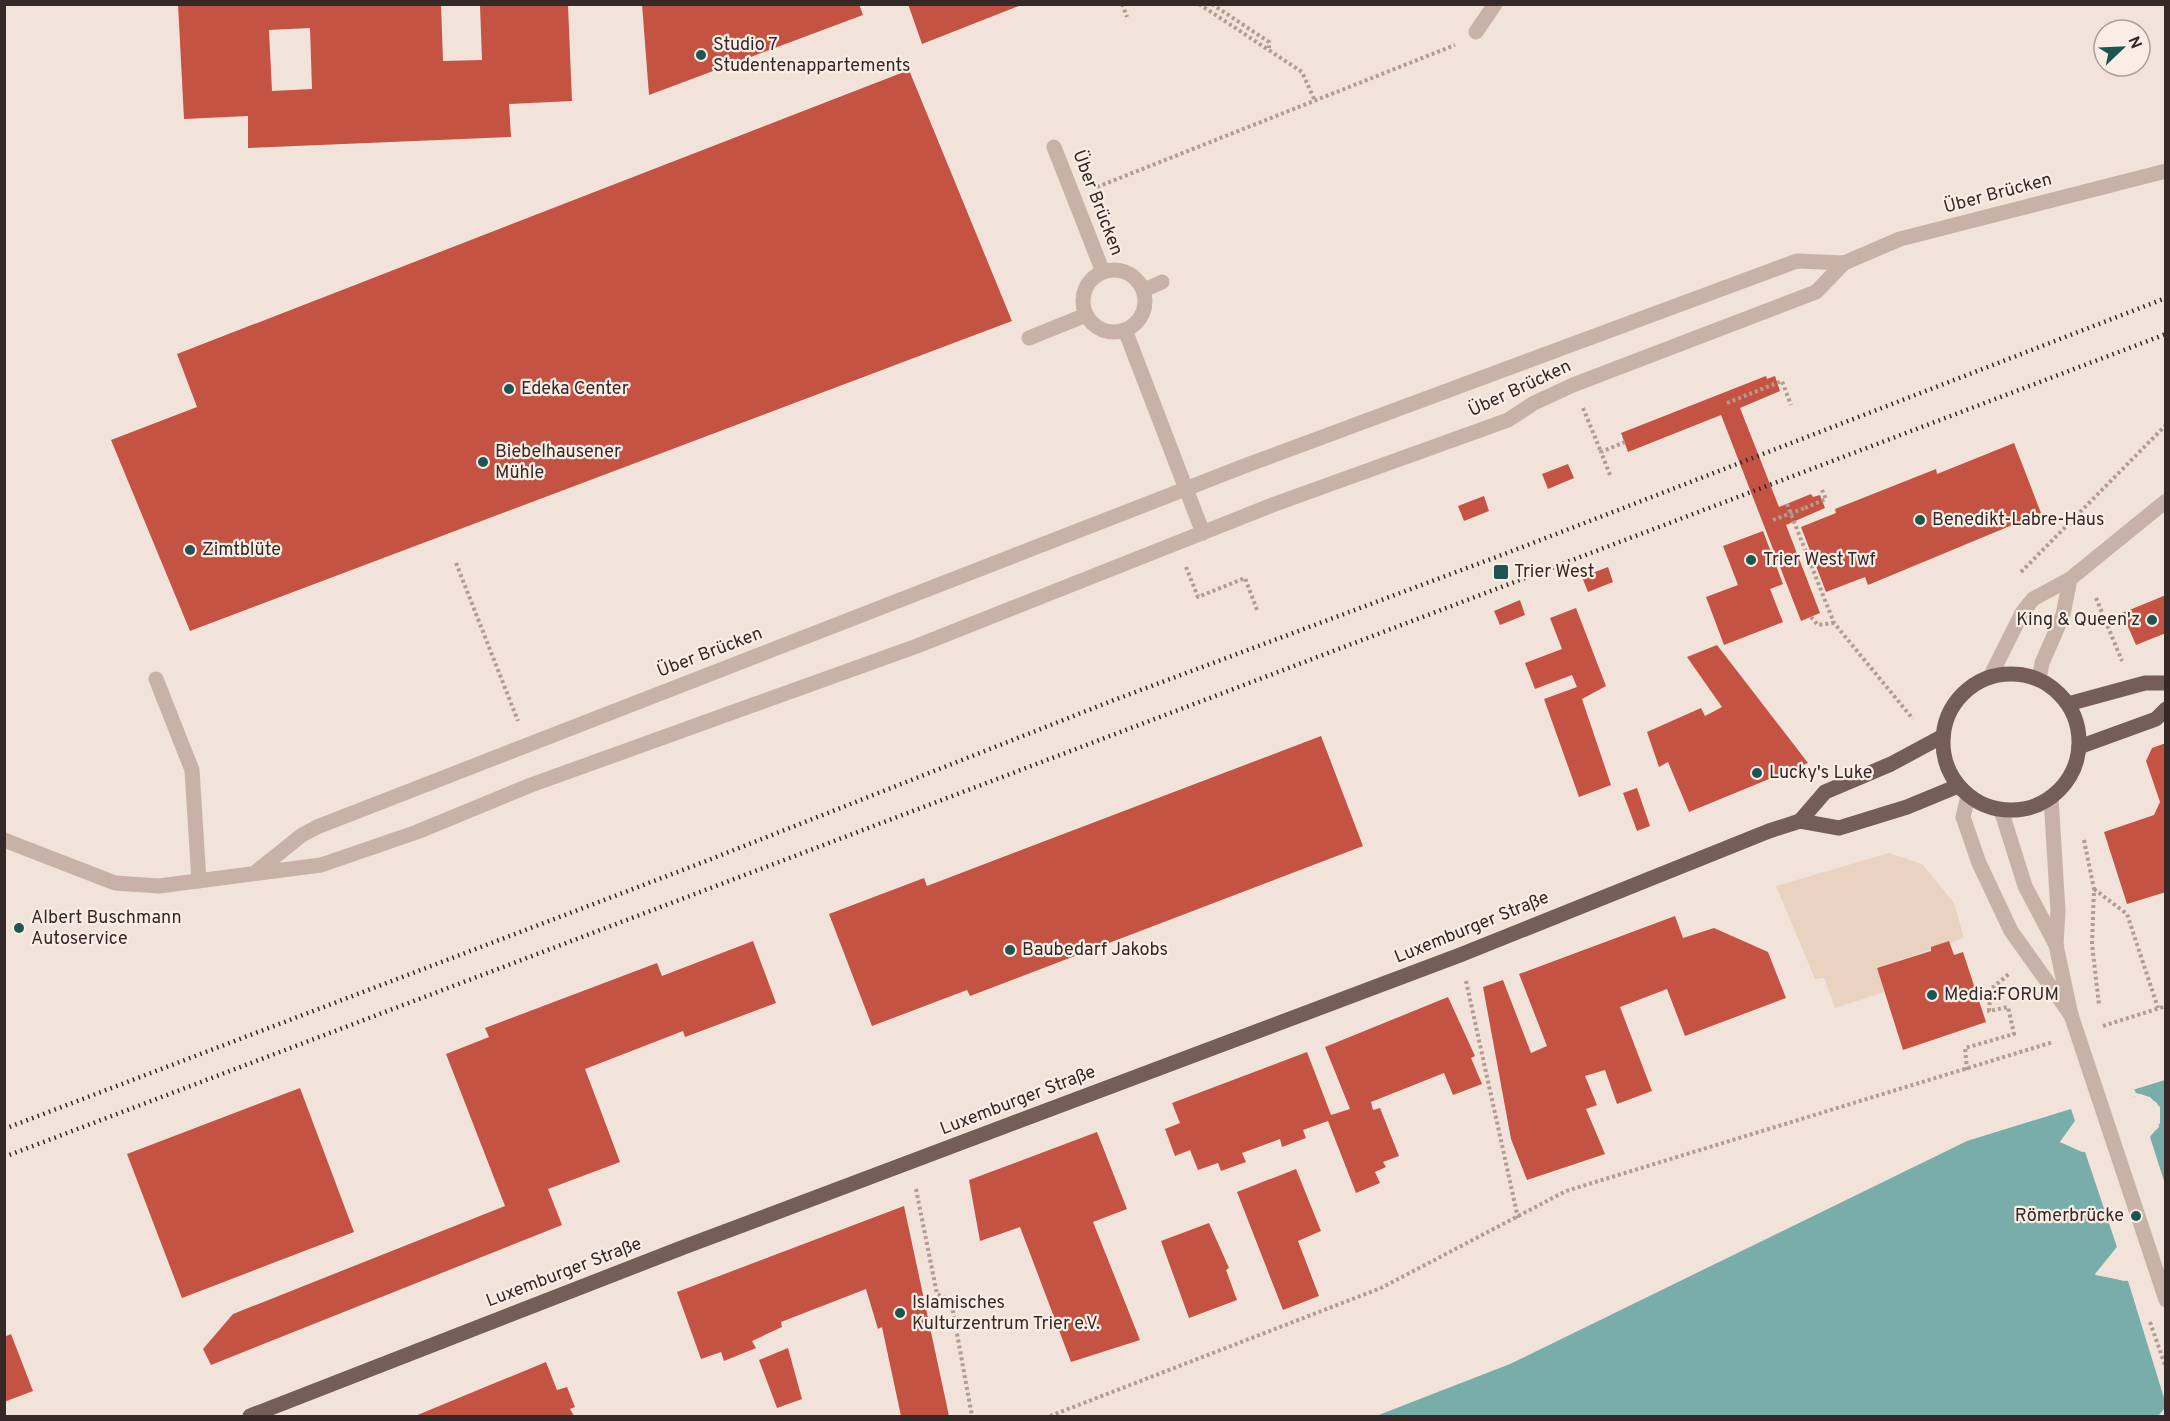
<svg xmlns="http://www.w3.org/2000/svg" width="2170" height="1421" viewBox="0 0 2170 1421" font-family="Overpass,sans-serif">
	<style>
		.plaza { fill: #e9d2c0 }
		.water { fill: #79ada9; fill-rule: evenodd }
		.pier { fill: #f1e3d9; fill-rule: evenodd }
		.building { fill: #c45344; fill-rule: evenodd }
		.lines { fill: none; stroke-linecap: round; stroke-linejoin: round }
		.path { stroke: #b49b90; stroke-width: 4; stroke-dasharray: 3 3; stroke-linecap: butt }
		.service { stroke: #c8b1a6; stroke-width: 15 }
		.minor { stroke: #c8b1a6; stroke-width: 15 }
		.tertiary { stroke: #c8b1a6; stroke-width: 15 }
		.primary { stroke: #765e58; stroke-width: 15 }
		.rail { stroke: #342927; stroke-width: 4.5; stroke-dasharray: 1.5 4.5; stroke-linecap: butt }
		.path-bridge { stroke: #b49b90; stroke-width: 4; stroke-dasharray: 3 3; stroke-linecap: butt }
		.minor-bridge { stroke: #c8b1a6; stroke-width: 15 }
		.poi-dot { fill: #1d5552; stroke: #f9ede5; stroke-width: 2 }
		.labels { text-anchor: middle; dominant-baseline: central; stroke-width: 4.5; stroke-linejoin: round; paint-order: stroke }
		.poi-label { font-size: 18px; fill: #342927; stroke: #f9ede5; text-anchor: start }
		.street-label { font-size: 18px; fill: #342927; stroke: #f9ede5 }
	</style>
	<rect width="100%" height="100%" fill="#f1e3d9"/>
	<!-- plaza -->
	<path class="plaza" d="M 1889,853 L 1922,864 L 1954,903 L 1964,938 L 1877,968 L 1884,992 L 1835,1008 L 1824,978 L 1815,979 L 1776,886 Z"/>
	<!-- water -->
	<path class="water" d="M 2165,1080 L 2165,1228 L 2117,1247 L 2095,1274 L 2124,1281 L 2165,1270 L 2165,1408 L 2158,1416 L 1376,1416 L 1510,1364 L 1967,1141 ZM 2141,1094 L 2157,1103 L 2159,1127 L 2150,1136 L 2082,1152 L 2060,1142 L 2075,1121 Z"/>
	<!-- pier -->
	<path class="pier" d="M 2133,1087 L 2136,1093 L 2150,1097 L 2160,1107 L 2160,1123 L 2150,1137 L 2165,1184 L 2166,1231 L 2118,1250 L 2100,1273 L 2127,1278 L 2166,1267 L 2165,1401 L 2128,1281 L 2095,1275 L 2117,1247 L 2085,1152 L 2060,1142 L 2075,1121 L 2070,1106 ZM 2136,1096 L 2149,1100 L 2157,1108 L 2157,1122 L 2149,1134 L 2082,1149 L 2065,1141 L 2077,1124 Z"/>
	<!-- building -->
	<g class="building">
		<path d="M 178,4 L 441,4 L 443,61 L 482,60 L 480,5 L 568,5 L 572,101 L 509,104 L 511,137 L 248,148 L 248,116 L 184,119 ZM 310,28 L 312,89 L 272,91 L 269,30 Z"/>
		<path d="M 642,4 L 859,4 L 863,15 L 649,95 Z"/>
		<path d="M 908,4 L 1021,4 L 1021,5 L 922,44 Z"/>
		<path d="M 909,70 L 1012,321 L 190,631 L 111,440 L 197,407 L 177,354 Z"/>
		<path d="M 1766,376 L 1767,379 L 1775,376 L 1780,391 L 1740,408 L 1779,507 L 1811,494 L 1813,497 L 1820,495 L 1825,508 L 1786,525 L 1820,613 L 1801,621 L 1721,415 L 1628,452 L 1621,433 Z"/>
		<path d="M 2014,443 L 2041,513 L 1868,585 L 1865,577 L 1826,592 L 1801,527 L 1836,513 L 1835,509 L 1936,469 L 1937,474 Z"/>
		<path d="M 1568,464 L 1574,478 L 1548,489 L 1542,474 Z"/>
		<path d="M 1484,496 L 1489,511 L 1464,521 L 1458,506 Z"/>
		<path d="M 1763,531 L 1783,584 L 1770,589 L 1783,622 L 1724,645 L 1706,597 L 1738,585 L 1723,546 Z"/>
		<path d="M 1608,567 L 1613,582 L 1588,592 L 1582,577 Z"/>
		<path d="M 2166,595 L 2166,633 L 2136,645 L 2122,613 Z"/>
		<path d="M 1520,600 L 1525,615 L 1500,625 L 1494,611 Z"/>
		<path d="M 1576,608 L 1606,686 L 1582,699 L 1611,785 L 1579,797 L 1544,699 L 1577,687 L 1572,675 L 1535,689 L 1525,663 L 1562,649 L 1550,618 Z"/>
		<path d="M 1717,645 L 1808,763 L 1689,812 L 1668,762 L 1659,767 L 1647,732 L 1701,708 L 1705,716 L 1722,707 L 1687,657 Z"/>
		<path d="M 1321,736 L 1363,846 L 970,996 L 967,990 L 872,1026 L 829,914 L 924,878 L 927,886 Z"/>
		<path d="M 2166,743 L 2166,892 L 2127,904 L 2104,832 L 2154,815 L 2160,802 L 2146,761 L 2152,748 Z"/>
		<path d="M 1637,788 L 1650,826 L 1637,831 L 1623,793 Z"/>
		<path d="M 1675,916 L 1683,938 L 1714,928 L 1768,952 L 1786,998 L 1685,1036 L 1667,989 L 1620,1007 L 1652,1091 L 1617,1104 L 1605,1070 L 1585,1076 L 1597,1105 L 1586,1109 L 1605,1154 L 1527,1180 L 1511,1139 L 1483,987 L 1503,980 L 1531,1053 L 1547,1046 L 1519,974 Z"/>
		<path d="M 753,941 L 776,1003 L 685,1037 L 683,1031 L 585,1069 L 620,1162 L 548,1189 L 562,1225 L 211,1365 L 203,1349 L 233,1314 L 505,1206 L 446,1054 L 489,1037 L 485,1028 L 657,963 L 662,976 Z"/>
		<path d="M 1949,941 L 1954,955 L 1963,952 L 1986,1022 L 1903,1050 L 1877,968 L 1931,951 L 1931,947 Z"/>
		<path d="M 1448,997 L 1475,1056 L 1471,1058 L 1482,1084 L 1453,1095 L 1444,1073 L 1371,1102 L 1373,1110 L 1380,1108 L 1399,1156 L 1383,1162 L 1386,1167 L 1375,1172 L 1380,1183 L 1356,1193 L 1328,1121 L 1303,1130 L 1306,1138 L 1282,1147 L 1280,1139 L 1242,1153 L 1246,1162 L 1221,1171 L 1218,1163 L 1198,1170 L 1190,1150 L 1175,1156 L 1165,1129 L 1180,1123 L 1172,1103 L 1307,1052 L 1331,1115 L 1350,1109 L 1325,1047 Z"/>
		<path d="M 300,1088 L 354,1232 L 182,1298 L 127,1154 Z"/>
		<path d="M 1097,1132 L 1127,1209 L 1093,1222 L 1140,1340 L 1071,1362 L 1020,1227 L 980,1241 L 969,1180 Z"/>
		<path d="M 1296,1169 L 1321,1231 L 1298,1241 L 1319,1296 L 1283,1310 L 1237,1192 Z"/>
		<path d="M 904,1206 L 949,1416 L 901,1416 L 882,1327 L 878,1329 L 866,1289 L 781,1322 L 782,1327 L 752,1341 L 756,1348 L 724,1361 L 721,1352 L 701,1359 L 677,1292 Z"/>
		<path d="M 1209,1223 L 1229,1268 L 1226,1270 L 1237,1300 L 1189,1318 L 1161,1241 Z"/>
		<path d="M 11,1334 L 33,1391 L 4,1402 L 4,1337 Z"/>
		<path d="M 788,1348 L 802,1399 L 777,1408 L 759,1360 Z"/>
		<path d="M 546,1362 L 557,1390 L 567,1387 L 575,1407 L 570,1409 L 574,1416 L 415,1416 Z"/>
	</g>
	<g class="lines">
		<!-- path -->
		<g class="path">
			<path d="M 1122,4 L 1127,17"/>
			<path d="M 1199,4 L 1302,72 L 1315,101"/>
			<path d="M 1212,4 L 1269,42 L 1269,48"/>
			<path d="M 1097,187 L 1455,45"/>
			<path d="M 1727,403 L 1782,381 L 1791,405"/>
			<path d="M 1583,408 L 1601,452"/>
			<path d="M 1610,475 L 1601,452 L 1625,442"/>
			<path d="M 1787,504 L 1834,623 L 1913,719"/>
			<path d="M 1805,508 L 1826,499 L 1822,490"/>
			<path d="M 456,563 L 518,721"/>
			<path d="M 1186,567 L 1198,597 L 1245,578 L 1257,610"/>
			<path d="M 2021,572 L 2166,425"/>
			<path d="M 2096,598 L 2122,661"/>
			<path d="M 1811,617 L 1818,625 L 1834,623"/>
			<path d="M 2084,840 L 2094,889 L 2092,944 L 2099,1005"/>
			<path d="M 2094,889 L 2127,914 L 2158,1008"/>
			<path d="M 1466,981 L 1518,1218"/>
			<path d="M 2103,1026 L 2166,1006"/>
			<path d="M 1967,1070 L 1965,1048 L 2014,1034 L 2008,1007 L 1989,1011 L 1991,989 L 2010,973"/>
			<path d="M 916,1189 L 937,1294 L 951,1301 L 972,1416"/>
			<path d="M 1050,1416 L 1381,1288 L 1566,1191 L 2053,1042"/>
		</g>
		<!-- service -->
		<g class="service">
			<path d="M 1144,290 L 1162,282"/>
			<path d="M 1029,338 L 1086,315"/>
			<path d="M 156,679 L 192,770 L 199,881"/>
			<path d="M 1968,796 L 1963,817 L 1979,863 L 2011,931 L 2071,1015"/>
		</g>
		<!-- minor -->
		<g class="minor">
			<path d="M 1476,32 L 1495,4"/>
			<path d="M 1054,147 L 1103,272"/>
			<circle cx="1114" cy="301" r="31"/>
			<path d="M 1125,330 L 1203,533"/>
			<path d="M 2051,798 L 2058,911 L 2056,945"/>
			<path d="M 2001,810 L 2025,886 L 2056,945 L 2071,1015"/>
		</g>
		<!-- tertiary -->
		<g class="tertiary">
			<path d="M 1990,677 L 2022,613 L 2033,599 L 2070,579 L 2166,501"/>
			<path d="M 2039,680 L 2042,663 L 2063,615 L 2070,579"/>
			<path d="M 4,840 L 115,883 L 159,886 L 321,865 L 417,832 L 531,785 L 917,646 L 1275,504 L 1508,420 L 1534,403 L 1573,385 L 1816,292 L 1844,263 L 1900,239 L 2166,171"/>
			<path d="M 257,871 L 302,835 L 317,827 L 1247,465 L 1797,261 L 1844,263"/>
		</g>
		<!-- primary -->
		<g class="primary">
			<circle cx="2011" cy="742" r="68"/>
			<path d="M 2068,704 L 2145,683 L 2166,683"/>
			<path d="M 2079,747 L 2156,719 L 2166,709"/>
			<path d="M 1800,821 L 1825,792 L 1891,764 L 1943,736"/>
			<path d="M 250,1416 L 684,1247 L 1460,955 L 1769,831 L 1800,821 L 1839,828 L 1907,807 L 1958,786"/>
		</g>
		<!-- rail -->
		<g class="rail">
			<path d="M 4,1129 L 701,863 L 1114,700 L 1507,553 L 2166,298"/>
			<path d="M 4,1157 L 2166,334"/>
		</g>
		<!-- path-bridge -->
		<g class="path-bridge">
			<path d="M 1773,520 L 1805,508"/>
			<path d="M 2150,1322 L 2166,1368"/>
		</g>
		<!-- minor-bridge -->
		<path class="minor-bridge" d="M 2071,1015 L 2166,1300"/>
	</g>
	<!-- markers -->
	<g class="poi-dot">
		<circle cx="701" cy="55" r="6"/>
		<circle cx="509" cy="389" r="6"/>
		<circle cx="483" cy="462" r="6"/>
		<circle cx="1920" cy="520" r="6"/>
		<circle cx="190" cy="550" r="6"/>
		<circle cx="1751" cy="560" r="6"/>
		<rect x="1493" y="564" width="16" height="16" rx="3"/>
		<circle cx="2152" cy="620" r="6"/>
		<circle cx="1757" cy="773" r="6"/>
		<circle cx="19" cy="928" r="6"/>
		<circle cx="1010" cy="950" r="6"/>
		<circle cx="1932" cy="995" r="6"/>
		<circle cx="2136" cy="1216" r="6"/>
		<circle cx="900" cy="1313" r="6"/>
	</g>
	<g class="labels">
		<!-- poi labels -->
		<g class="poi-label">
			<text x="713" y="45">Studio 7<tspan x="713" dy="21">Studentenappartements</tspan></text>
			<text x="521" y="389">Edeka Center</text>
			<text x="495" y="452">Biebelhausener<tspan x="495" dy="21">Mühle</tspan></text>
			<text x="1932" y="520">Benedikt-Labre-Haus</text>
			<text x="202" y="550">Zimtblüte</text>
			<text x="1763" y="560">Trier West Twf</text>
			<text x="1514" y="572">Trier West</text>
			<text x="2140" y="620" text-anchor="end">King &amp; Queen'z</text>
			<text x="1769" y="773">Lucky's Luke</text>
			<text x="31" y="918">Albert Buschmann<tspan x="31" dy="21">Autoservice</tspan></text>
			<text x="1022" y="950">Baubedarf Jakobs</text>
			<text x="1944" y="995">Media:FORUM</text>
			<text x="2124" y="1216" text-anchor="end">Römerbrücke</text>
			<text x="912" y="1303">Islamisches<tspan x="912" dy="21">Kulturzentrum Trier e.V.</tspan></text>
		</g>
		<!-- street labels -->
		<g class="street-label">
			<text transform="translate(1998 194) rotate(-15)">Über Brücken</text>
			<text transform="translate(1097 203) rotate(69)">Über Brücken</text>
			<text transform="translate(1520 389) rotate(-25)">Über Brücken</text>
			<text transform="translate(710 653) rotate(-21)">Über Brücken</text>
			<text transform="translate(1472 928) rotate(-22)">Luxemburger Straße</text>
			<text transform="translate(1018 1101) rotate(-21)">Luxemburger Straße</text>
			<text transform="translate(564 1273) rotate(-21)">Luxemburger Straße</text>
		</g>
	</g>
	<!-- border -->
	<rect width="2170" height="1421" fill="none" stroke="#342927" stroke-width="12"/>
	<!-- north arrow -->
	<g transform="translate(2122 48) rotate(67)"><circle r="28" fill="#f9ede5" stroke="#aa9f99" stroke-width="1.5"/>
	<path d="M0-4.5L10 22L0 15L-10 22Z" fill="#1d5552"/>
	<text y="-9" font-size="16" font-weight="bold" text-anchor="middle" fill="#342927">N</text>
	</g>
</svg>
